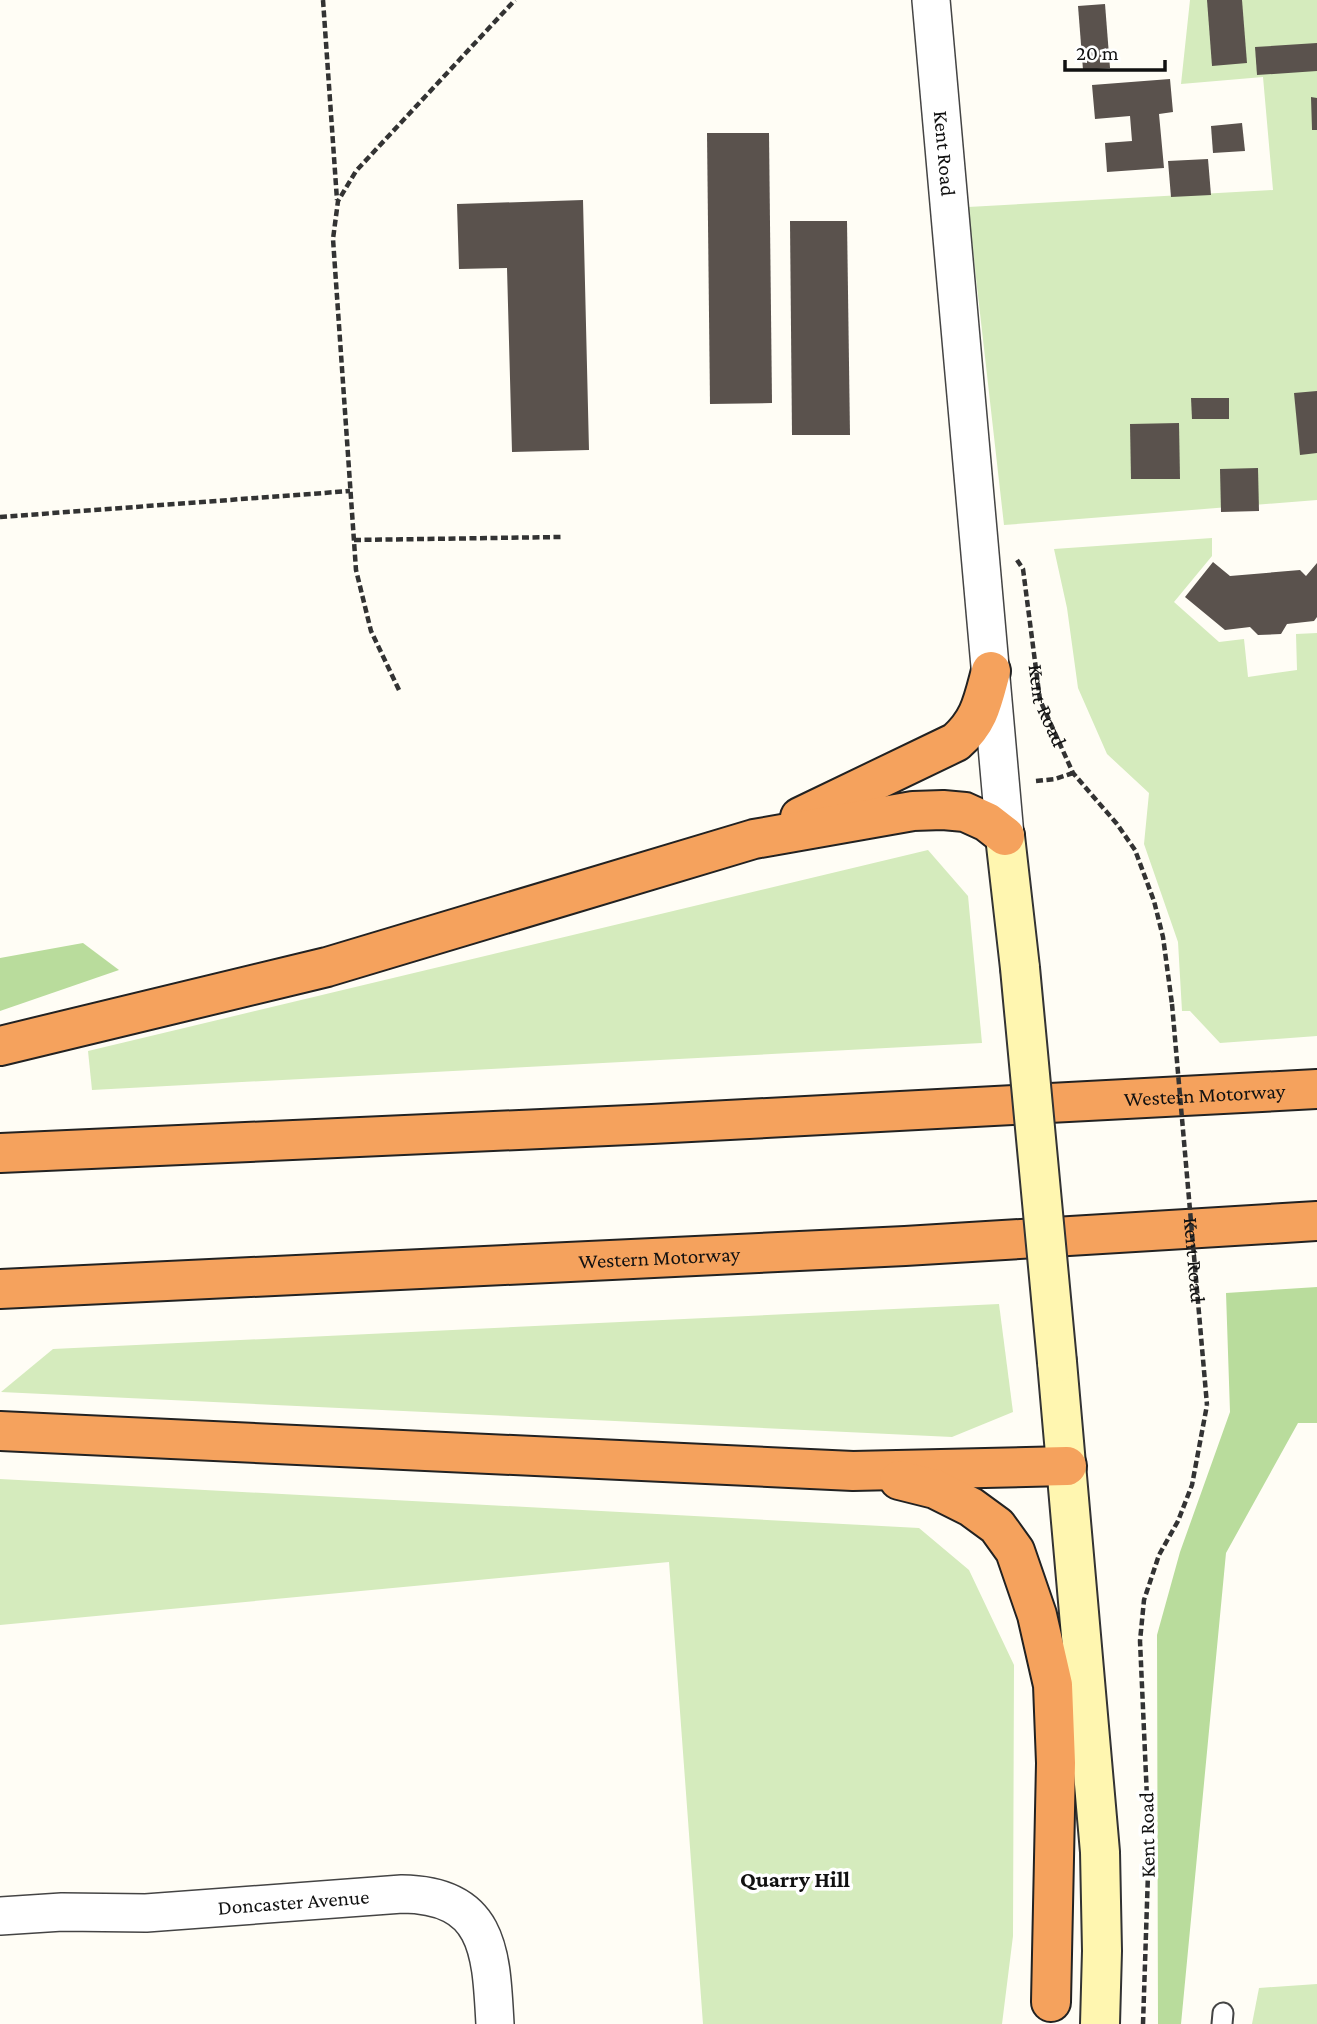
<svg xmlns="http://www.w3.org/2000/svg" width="1317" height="2024" viewBox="0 0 1317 2024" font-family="'Crimson Pro',serif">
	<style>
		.green { fill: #d5ebbd }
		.forest { fill: #b9dc9c }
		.building { fill: #5a524d }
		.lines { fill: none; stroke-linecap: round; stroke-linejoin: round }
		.service-casing { stroke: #444; stroke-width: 23 }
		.minor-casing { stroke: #444; stroke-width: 40 }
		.secondary-casing { stroke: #333; stroke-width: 42 }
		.motorway-casing { stroke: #222; stroke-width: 42 }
		.path { stroke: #333; stroke-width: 4.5; stroke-dasharray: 7 3.5; stroke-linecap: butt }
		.service { stroke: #fff; stroke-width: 19 }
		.minor { stroke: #fff; stroke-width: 37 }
		.secondary { stroke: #fff6b0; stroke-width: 38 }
		.motorway { stroke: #f5a25d; stroke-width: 38 }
		.secondary-bridge-casing { stroke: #333; stroke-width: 42; stroke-linecap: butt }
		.path-bridge { stroke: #333; stroke-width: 4.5; stroke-dasharray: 7 3.5; stroke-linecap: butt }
		.secondary-bridge { stroke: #fff6b0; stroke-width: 38 }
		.labels { text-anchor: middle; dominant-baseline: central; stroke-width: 7; stroke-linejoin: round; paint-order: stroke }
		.street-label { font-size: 21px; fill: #111; stroke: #fff }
		.neighbourhood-label { font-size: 23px; font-weight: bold; fill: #111; stroke: #fff }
	</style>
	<rect width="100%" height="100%" fill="#fffdf5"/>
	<!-- green -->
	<g class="green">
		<path d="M 1190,0 L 1317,0 L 1317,500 L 1004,525 L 968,207 L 1273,190 L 1263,77 L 1181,84 Z"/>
		<path d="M 1212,538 L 1212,556 L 1174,602 L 1219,642 L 1244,639 L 1248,677 L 1297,670 L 1296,634 L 1317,633 L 1317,1036 L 1220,1043 L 1190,1011 L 1182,1011 L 1178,942 L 1144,844 L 1149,793 L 1107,754 L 1078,688 L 1067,608 L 1054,549 Z"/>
		<path d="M 928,850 L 968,896 L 982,1043 L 92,1090 L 88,1051 Z"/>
		<path d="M 999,1304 L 1013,1412 L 952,1437 L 1,1392 L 53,1349 Z"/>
		<path d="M 0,1479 L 919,1528 L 969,1570 L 1014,1665 L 1013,1936 L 1002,2024 L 703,2024 L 669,1562 L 0,1625 Z"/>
		<path d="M 1317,1984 L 1317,2024 L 1252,2024 L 1259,1988 Z"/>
	</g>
	<!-- forest -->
	<g class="forest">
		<path d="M 83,943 L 119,970 L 0,1011 L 0,958 Z"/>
		<path d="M 1317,1287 L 1317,1423 L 1298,1423 L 1226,1553 L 1181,2024 L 1158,2024 L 1157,1635 L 1180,1552 L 1230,1412 L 1226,1293 Z"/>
	</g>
	<!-- building -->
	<g class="building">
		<path d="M 1207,0 L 1242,0 L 1247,63 L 1212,66 Z"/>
		<path d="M 1105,4 L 1110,68 L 1083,70 L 1078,6 Z"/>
		<path d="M 1317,43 L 1317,71 L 1257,75 L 1255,47 Z"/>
		<path d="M 1170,79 L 1173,112 L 1159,114 L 1164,168 L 1107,172 L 1105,143 L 1132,141 L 1130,116 L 1095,119 L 1092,85 Z"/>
		<path d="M 1311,97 L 1317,98 L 1317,130 L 1312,130 Z"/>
		<path d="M 1242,123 L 1245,151 L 1213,153 L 1211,126 Z"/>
		<path d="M 707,133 L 769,133 L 772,403 L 710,404 Z"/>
		<path d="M 1208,159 L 1211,195 L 1171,197 L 1168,161 Z"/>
		<path d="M 583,200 L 589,450 L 512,452 L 507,268 L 459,269 L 457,204 Z"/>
		<path d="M 790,221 L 847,221 L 850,435 L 792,435 Z"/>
		<path d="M 1317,391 L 1317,453 L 1300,455 L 1294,393 Z"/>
		<path d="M 1191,398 L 1229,398 L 1229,419 L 1192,419 Z"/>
		<path d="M 1179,423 L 1180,479 L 1131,479 L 1130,424 Z"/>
		<path d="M 1258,468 L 1259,511 L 1221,512 L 1220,469 Z"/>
		<path d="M 1213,562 L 1230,576 L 1300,570 L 1306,576 L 1317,563 L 1317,617 L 1314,621 L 1287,624 L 1281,634 L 1258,635 L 1250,627 L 1225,630 L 1185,597 Z"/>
	</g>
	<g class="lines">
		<!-- service casing -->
		<g class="service-casing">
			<path id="service" d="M 1222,2024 L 1223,2013"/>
		</g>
		<!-- minor casing -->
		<g class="minor-casing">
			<g id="minor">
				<path id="s2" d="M 931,0 L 1005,836"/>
				<path id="s3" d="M 0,1916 L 62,1912 L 146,1913 L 402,1894 C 491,1895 491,1954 495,2024"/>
			</g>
		</g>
		<!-- secondary casing -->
		<g class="secondary-casing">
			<g id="secondary">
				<path d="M 1005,836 L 1020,968"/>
				<path d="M 1057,1362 L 1100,1852 L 1102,1951 L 1100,2024"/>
			</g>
		</g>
		<!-- motorway casing -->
		<g class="motorway-casing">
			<g id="motorway">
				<path d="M 800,817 L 956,742 C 980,721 983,701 991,671"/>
				<path d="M 0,1046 L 327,967 L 754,839 L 913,811 L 943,810 L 965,812 L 987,822 L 1005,836"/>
				<path id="s4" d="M 0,1153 L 652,1124 L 1317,1089"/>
				<path id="s5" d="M 0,1289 L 905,1246 L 1317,1221"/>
				<path d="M 0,1431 L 853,1471 L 1067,1466"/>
				<path d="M 899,1480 L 935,1489 L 971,1507 L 997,1526 L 1015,1551 L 1037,1615 L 1053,1685 L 1056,1763 L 1051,2002"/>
			</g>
		</g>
		<!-- path -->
		<g class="path">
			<path d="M 323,0 L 337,200"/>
			<path d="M 0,517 L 350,491"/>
			<path d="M 354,540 L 561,537"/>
			<path id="s1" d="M 1017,560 L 1023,569 L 1040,700 L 1073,773 L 1117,824 L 1135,850 L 1154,901 L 1163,937 L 1172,1004"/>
			<path d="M 399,690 L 371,631 L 356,570 L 333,239 L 338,201 L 356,171 L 515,0"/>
			<path d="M 1036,781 L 1055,779 L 1073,773"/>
			<path d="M 1143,2024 L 1149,1843 L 1140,1641 L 1144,1600 L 1159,1555 L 1178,1521 L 1192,1485 L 1207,1405"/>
		</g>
		<!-- service -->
		<use href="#service" class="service"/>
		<!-- minor -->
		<use href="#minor" class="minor"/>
		<!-- secondary -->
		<use href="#secondary" class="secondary"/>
		<!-- motorway -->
		<use href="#motorway" class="motorway"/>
		<!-- secondary-bridge casing -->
		<g class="secondary-bridge-casing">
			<path id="secondary-bridge" d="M 1020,968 L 1057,1362"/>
		</g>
		<!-- path-bridge -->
		<path class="path-bridge" id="s6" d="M 1172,1004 L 1207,1405"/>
		<!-- secondary-bridge -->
		<use href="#secondary-bridge" class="secondary-bridge"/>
	</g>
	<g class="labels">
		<!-- street labels -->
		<g class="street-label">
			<text stroke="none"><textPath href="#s2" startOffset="154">Kent Road</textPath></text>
			<text stroke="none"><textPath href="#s1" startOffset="150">Kent Road</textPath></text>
			<text stroke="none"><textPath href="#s4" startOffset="1206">Western Motorway</textPath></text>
			<text stroke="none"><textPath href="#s5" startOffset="660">Western Motorway</textPath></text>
			<text stroke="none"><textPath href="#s6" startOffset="257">Kent Road</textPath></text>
			<text transform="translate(1147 1835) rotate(-91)">Kent Road</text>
			<text stroke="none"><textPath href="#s3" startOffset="294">Doncaster Avenue</textPath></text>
		</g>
		<!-- neighbourhood labels -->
		<g class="neighbourhood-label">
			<text x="795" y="1879">Quarry Hill</text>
		</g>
	</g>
	<!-- scale -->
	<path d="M1065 60v10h100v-10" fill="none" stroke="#111111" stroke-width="3.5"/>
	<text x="1076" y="60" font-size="21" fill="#111111" stroke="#ffffff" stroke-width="5" paint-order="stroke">20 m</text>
</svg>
